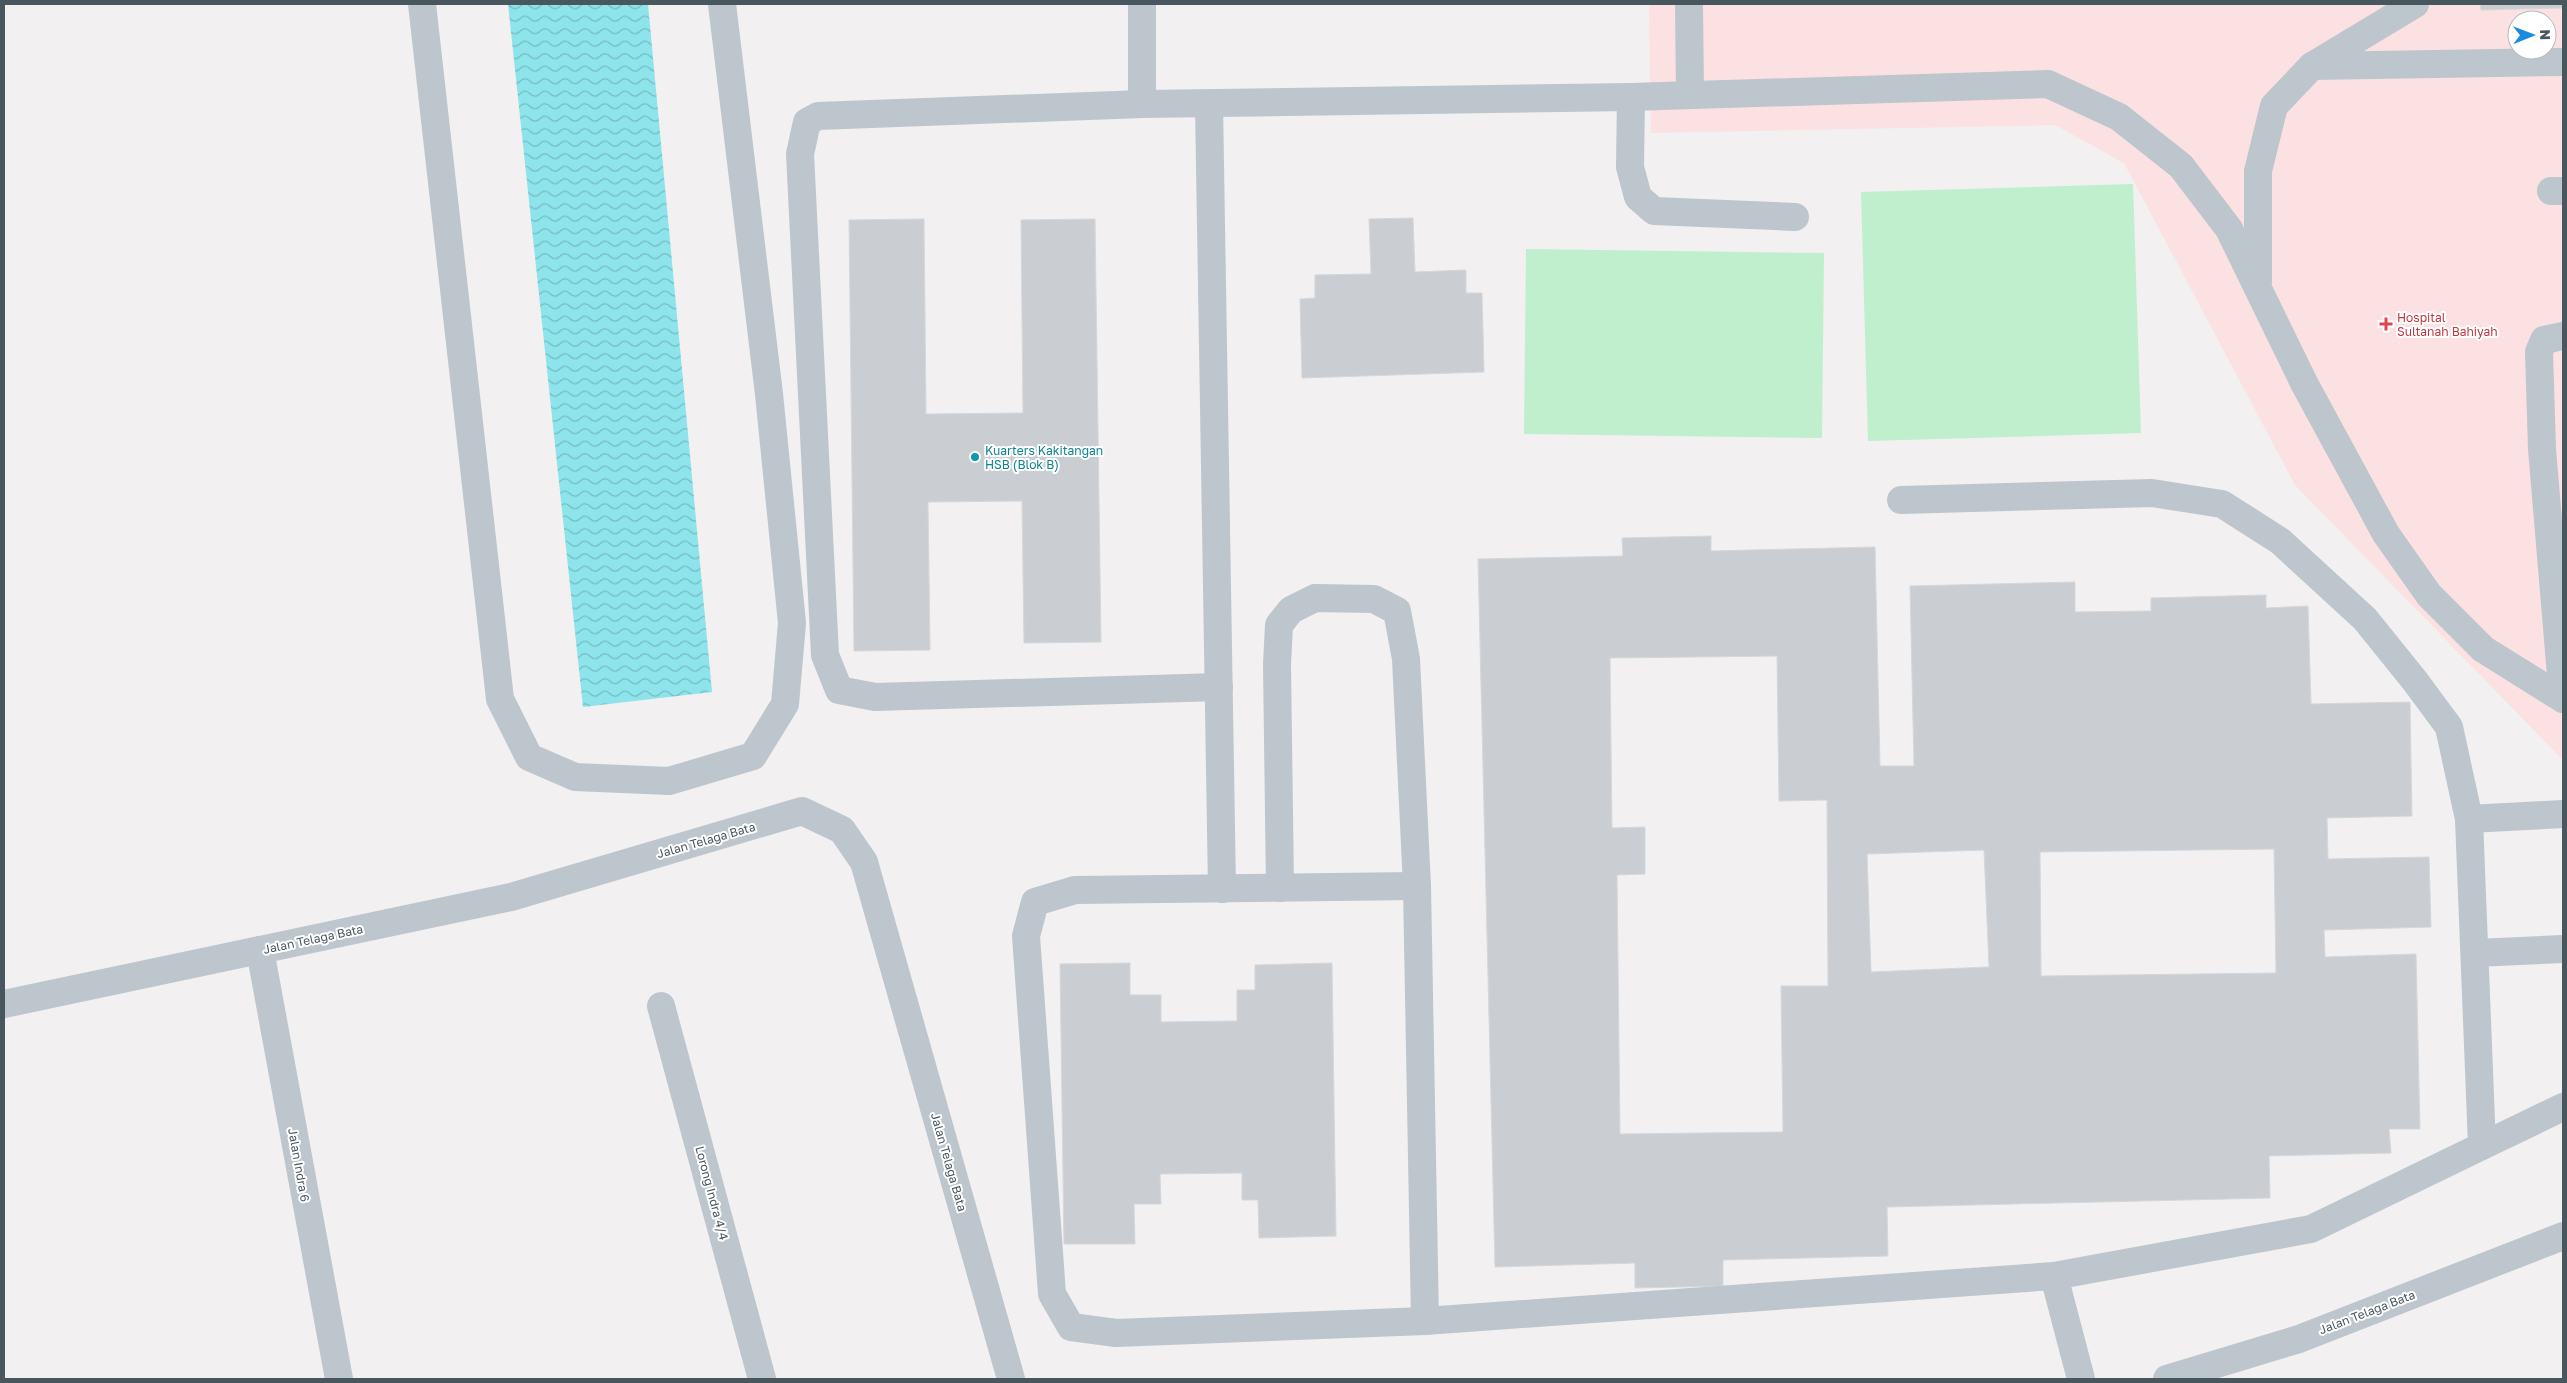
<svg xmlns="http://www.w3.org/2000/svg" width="2567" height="1383" viewBox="0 0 2567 1383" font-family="'Golos Text',sans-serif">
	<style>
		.medical { fill: #fbe1e2; fill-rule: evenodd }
		.pitch { fill: #bfefcc }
		.water { fill: url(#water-waves) }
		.building { fill: #caced2; stroke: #d4d7db; fill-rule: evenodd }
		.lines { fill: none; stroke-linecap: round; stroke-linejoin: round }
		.service { stroke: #bcc6cc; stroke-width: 28 }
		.minor { stroke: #bcc6cc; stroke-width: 28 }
		.health-dot { fill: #e0444e; stroke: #fff; stroke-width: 2 }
		.culture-dot { fill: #0f9aa8; stroke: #fff; stroke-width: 2 }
		.labels { text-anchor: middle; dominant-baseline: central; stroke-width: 4; stroke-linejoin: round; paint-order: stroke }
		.health-label { font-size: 12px; fill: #be3a42; stroke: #fff; text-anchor: start }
		.culture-label { font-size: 12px; fill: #0d838f; stroke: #fff; text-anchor: start }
		.street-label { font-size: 12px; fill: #48565d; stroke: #fff }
	</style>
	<defs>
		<pattern id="water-waves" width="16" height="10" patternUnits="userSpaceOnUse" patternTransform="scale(1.25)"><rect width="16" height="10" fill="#8de4eb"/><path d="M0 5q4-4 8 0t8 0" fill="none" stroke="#75bcc2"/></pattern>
	</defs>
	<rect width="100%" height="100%" fill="#f2f0f0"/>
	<!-- medical -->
	<path class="medical" d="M 1649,4 L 2563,4 L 2563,760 L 2295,485 L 2124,163 L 2055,125 L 1651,133 ZM 2517,20 L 2547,20 L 2547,50 L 2517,50 Z"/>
	<!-- pitch -->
	<g class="pitch">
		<path d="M 2133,184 L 2141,433 L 1868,441 L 1861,192 Z"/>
		<path d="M 1526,249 L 1824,253 L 1822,438 L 1524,434 Z"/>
	</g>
	<!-- water -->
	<path class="water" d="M 508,4 L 648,4 L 712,692 L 583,707 Z"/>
	<!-- building -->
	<g class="building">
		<path d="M 2480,4 L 2563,4 L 2563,8 L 2481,10 Z"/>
		<path d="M 1413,218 L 1415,272 L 1466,270 L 1466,293 L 1482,293 L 1484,372 L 1302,378 L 1300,299 L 1315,298 L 1315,275 L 1371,274 L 1369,219 Z"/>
		<path d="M 924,219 L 926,414 L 1023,413 L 1021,220 L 1095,219 L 1101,642 L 1024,643 L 1022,501 L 928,502 L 930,650 L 854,651 L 849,220 Z"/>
		<path d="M 1711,536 L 1711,551 L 1875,547 L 1880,766 L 1914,766 L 1910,586 L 2075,582 L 2075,612 L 2151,611 L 2151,598 L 2266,595 L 2266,608 L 2308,606 L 2311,704 L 2410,702 L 2412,816 L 2327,818 L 2328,859 L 2429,857 L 2431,927 L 2324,930 L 2325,957 L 2416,954 L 2420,1129 L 2389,1129 L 2391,1153 L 2269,1156 L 2270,1198 L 1887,1207 L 1888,1256 L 1723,1260 L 1723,1286 L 1635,1288 L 1635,1263 L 1495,1267 L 1478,559 L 1623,556 L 1622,538 ZM 1777,656 L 1779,801 L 1827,800 L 1828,986 L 1781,986 L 1783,1132 L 1620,1134 L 1617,875 L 1645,874 L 1645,827 L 1612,828 L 1610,658 ZM 2274,849 L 2276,973 L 2041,976 L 2040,852 ZM 1984,850 L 1989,967 L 1871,972 L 1867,854 Z"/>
		<path d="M 1130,963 L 1130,995 L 1161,995 L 1161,1022 L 1237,1021 L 1237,990 L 1255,990 L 1255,965 L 1332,963 L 1336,1236 L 1259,1238 L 1258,1200 L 1242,1200 L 1242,1173 L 1160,1174 L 1161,1204 L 1134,1204 L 1135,1244 L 1064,1244 L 1060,964 Z"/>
	</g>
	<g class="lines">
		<!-- service -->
		<g class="service">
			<path d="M 422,4 L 500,699 L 529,757 L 575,777 L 669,781 L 753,756 L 785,704 L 792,623 L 769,394 L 722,4"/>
			<path d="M 1142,4 L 1142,104"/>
			<path d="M 1689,4 L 1690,95"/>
			<path d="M 2312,66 L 2563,62"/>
			<path d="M 1631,97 L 1630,167 L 1638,197 L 1654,211 L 1795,217"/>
			<path d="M 1209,104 L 1222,889"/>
			<path d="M 2551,191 L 2563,191"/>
			<path d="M 2258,281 L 2258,171 L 2274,106 L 2312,66 L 2415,4"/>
			<path d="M 1219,687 L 875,697 L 839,690 L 825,655 L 800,154 L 807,122 L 818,116 L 1142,104 L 1631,97 L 2048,84 L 2119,117 L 2181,166 L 2229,229 L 2304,383 L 2386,534 L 2429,595 L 2483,649 L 2563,699"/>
			<path d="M 2563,699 L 2542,449 L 2539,352 L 2544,340 L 2563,336"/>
			<path d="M 2469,819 L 2563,814"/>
			<path d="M 1417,886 L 1075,890 L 1035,902 L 1026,936 L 1052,1294 L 1071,1327 L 1116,1333 L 1425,1321 L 2054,1276 L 2311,1229 L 2482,1146 L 2469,819 L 2449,727 L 2415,681 L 2365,619 L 2280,541 L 2222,504 L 2152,493 L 1901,500"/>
			<path d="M 1280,888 L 1277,664 L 1279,625 L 1291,610 L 1315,598 L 1374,599 L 1397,611 L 1406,659 L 1417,886 L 1425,1321"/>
			<path d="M 2476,953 L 2563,949"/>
			<path d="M 2482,1146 L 2563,1107"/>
			<path d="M 2054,1276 L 2081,1379"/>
		</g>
		<!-- minor -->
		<g class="minor">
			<path d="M 260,950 L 339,1379"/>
			<path d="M 4,1004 L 511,897 L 802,811 L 842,830 L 864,862 L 1011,1379"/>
			<path d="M 661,1006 L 762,1379"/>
			<path d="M 2167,1379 L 2299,1339 L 2563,1236"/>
		</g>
	</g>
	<!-- markers -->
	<path class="health-dot" d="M2383.5 316.5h5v5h5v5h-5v5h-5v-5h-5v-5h5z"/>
	<circle class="culture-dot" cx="975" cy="457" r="5"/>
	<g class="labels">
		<!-- health labels -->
		<g class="health-label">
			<text x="2397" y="317">Hospital<tspan x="2397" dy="14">Sultanah Bahiyah</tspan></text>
		</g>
		<!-- culture labels -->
		<g class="culture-label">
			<text x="985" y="450">Kuarters Kakitangan<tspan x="985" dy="14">HSB (Blok B)</tspan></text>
		</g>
		<!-- street labels -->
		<g class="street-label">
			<text transform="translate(706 840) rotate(-16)">Jalan Telaga Bata</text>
			<text transform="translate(313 939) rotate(-12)">Jalan Telaga Bata</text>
			<text transform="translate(949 1162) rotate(74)">Jalan Telaga Bata</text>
			<text transform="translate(299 1165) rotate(80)">Jalan Indra 6</text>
			<text transform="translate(712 1193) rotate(75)">Lorong Indra 4/4</text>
			<text transform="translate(2367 1312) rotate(-21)">Jalan Telaga Bata</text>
		</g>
	</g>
	<!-- border -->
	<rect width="2567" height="1383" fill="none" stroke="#48565d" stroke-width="10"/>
	<!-- north arrow -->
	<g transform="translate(2532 35) rotate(89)"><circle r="24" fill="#ffffff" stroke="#b6bbbe"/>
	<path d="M0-4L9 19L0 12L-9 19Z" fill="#1b8be1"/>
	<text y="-8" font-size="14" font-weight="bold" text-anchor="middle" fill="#48565d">N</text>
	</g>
</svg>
